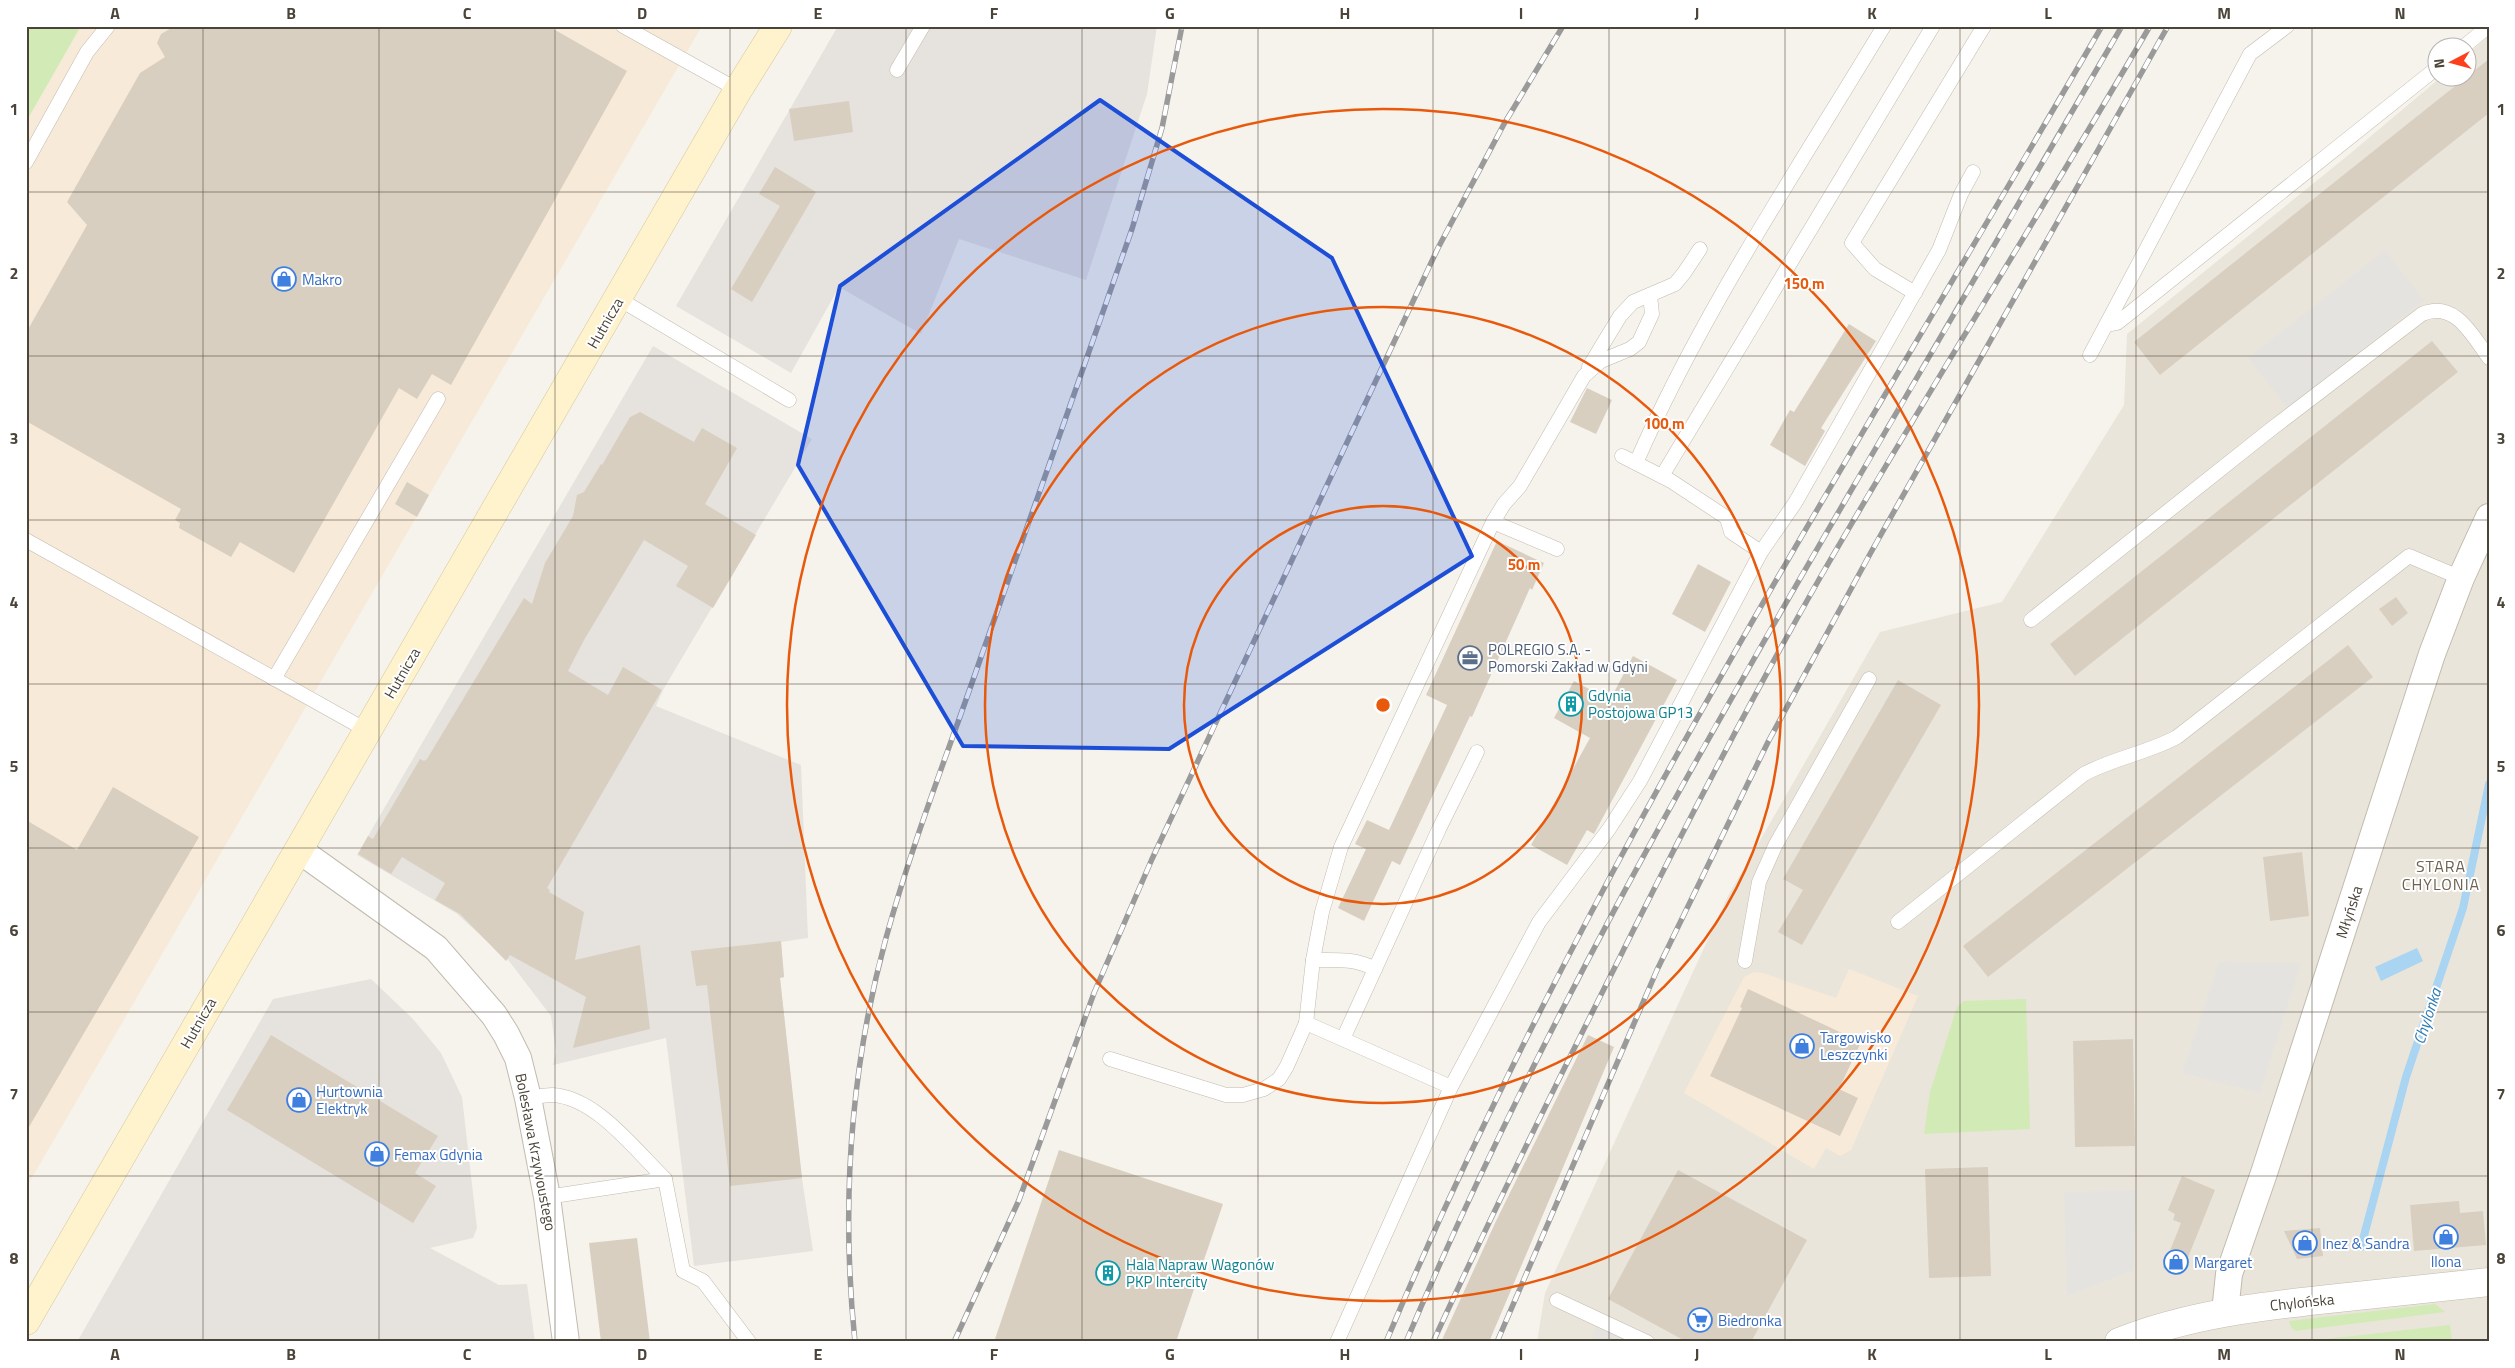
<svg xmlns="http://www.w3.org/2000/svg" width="2515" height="1368" viewBox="0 0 2515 1368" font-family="'Titillium Web',sans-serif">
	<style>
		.residential { fill: #eae5da }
		.commercial { fill: #f7ead8 }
		.industrial { fill: #e6e2dd }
		.green { fill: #d2eab5 }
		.parking { fill: #e5e3e0 }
		.water { fill: #a9d4f2 }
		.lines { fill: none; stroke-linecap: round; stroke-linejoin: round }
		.stream { stroke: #a9d4f2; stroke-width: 8 }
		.building { fill: #d8cfc1 }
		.service-casing { stroke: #c2bbae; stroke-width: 15 }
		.minor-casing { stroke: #c2bbae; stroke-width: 28 }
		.tertiary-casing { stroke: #c2bbae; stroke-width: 29 }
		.secondary-casing { stroke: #d6c79b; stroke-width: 29 }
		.service { stroke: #fff; stroke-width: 14 }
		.minor { stroke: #fff; stroke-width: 26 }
		.tertiary { stroke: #fff; stroke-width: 28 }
		.secondary { stroke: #fff3cd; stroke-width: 28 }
		.rail-casing { stroke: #9a9a9a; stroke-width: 5.5 }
		.rail { stroke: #fff; stroke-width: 4; stroke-dasharray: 11; stroke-linecap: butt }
		.marked { fill: #1d4ed8; fill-opacity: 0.2; stroke: #1d4ed8; stroke-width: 4; stroke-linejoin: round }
		.grid { fill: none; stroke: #4b4439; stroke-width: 1; stroke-opacity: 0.55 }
		.ring { fill: none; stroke: #e8590c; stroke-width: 2.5 }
		.labels { text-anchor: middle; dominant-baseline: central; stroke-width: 4; stroke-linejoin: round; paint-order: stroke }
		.shop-label { font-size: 15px; fill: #366cbe; stroke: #fff; text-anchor: start }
		.street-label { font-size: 15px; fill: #4b4439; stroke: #fff }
		.service-label { font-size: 15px; fill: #4e5e75; stroke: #fff; text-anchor: start }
		.culture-label { font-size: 15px; fill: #0d838f; stroke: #fff; text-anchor: start }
		.neighbourhood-label { font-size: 16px; letter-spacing: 1px; fill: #6e6250; stroke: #fff }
		.water-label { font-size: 16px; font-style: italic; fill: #2e7ab2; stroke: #fff }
		.centre { fill: #e8590c; stroke: #fff; stroke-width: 2.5 }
		.ring-label { font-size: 15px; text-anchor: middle; font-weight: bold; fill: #e8590c; stroke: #fff; stroke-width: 4; stroke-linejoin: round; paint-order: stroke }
		.neatline { fill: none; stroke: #4b4439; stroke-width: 2 }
		.grid-label { font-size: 16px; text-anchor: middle; font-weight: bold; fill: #4b4439 }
	</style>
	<rect width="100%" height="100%" fill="#f6f3ec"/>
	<!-- residential -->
	<path class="residential" d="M 2489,36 L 2489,1342 L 1537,1342 L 1545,1293 L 1728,896 L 1880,632 L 2002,602 L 2124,405 L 2127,334 L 2346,157 L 2440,78 L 2468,78 L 2468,54 Z"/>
	<!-- commercial -->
	<g class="commercial">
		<path d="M 81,26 L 702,26 L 26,1188 L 26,122 Z"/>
		<path d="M 1849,969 L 1918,996 L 1851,1150 L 1840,1156 L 1826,1148 L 1814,1169 L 1684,1093 L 1744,977 L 1754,972 L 1763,973 L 1836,998 Z"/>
	</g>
	<!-- industrial -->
	<g class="industrial">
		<path d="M 838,26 L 1157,26 L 1147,94 L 1086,280 L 959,239 L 921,334 L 839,287 L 791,373 L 676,306 Z"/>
		<path d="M 653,346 L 812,439 L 663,690 L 656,706 L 801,765 L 808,938 L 781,942 L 784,977 L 780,978 L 801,1172 L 813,1251 L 694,1266 L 666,1038 L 553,1065 L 556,1052 L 551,1016 L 509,961 L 456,913 L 357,855 Z"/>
		<path d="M 371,979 L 413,1019 L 441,1053 L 462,1097 L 477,1228 L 473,1238 L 430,1248 L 499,1285 L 527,1284 L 535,1342 L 77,1342 L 273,999 Z"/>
	</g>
	<!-- green -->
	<g class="green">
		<path d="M 26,26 L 81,26 L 26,122 Z"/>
		<path d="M 2026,999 L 2030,1129 L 1924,1134 L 1930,1092 L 1957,1007 L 1964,1001 Z"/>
		<path d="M 2435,1304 L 2445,1312 L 2296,1331 L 2292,1329 L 2289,1321 Z"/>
		<path d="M 2450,1325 L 2452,1342 L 2300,1342 Z"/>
	</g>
	<!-- parking -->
	<g class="parking">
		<path d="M 2385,250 L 2424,300 L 2287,408 L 2248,358 Z"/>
		<path d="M 2219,962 L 2301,963 L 2260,1093 L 2182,1073 Z"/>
		<path d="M 2136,1190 L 2134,1270 L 2067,1296 L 2064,1192 Z"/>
		<path d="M 1600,1315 L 1658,1342 L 1591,1342 Z"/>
	</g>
	<!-- water -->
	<path class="water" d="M 2417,948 L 2423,961 L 2381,981 L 2375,967 Z"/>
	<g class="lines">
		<!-- stream -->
		<path class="stream" d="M 2361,1247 L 2406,1077 L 2463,908 L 2489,784"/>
	</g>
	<!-- building -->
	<g class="building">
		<path d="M 175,26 L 548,26 L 627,71 L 451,385 L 432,374 L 417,399 L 399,388 L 294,573 L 240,542 L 231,557 L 179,528 L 180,523 L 175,520 L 181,509 L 26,421 L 26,333 L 87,225 L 67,202 L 140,73 L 165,57 L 157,43 L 161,34 Z"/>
		<path d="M 2489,59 L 2489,113 L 2160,375 L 2134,342 Z"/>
		<path d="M 849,101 L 853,132 L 794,141 L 789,109 Z"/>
		<path d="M 775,167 L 816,192 L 752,302 L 731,289 L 780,206 L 759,194 Z"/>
		<path d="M 1849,324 L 1876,341 L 1821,428 L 1825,431 L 1805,466 L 1770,445 L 1790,410 L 1794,412 Z"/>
		<path d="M 2432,341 L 2458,372 L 2075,676 L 2050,644 Z"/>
		<path d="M 1587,388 L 1612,400 L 1596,434 L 1570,422 Z"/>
		<path d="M 640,412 L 694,442 L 702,428 L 737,448 L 705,504 L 756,535 L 713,608 L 676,586 L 688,566 L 644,540 L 584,640 L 568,671 L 608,695 L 623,667 L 662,690 L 547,888 L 550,890 L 549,892 L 584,912 L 575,960 L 640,945 L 650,1029 L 573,1048 L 586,997 L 510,955 L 506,961 L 460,914 L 435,900 L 445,883 L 402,857 L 391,874 L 358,854 L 368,836 L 373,839 L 420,759 L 424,761 L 427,759 L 524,598 L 532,604 L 545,563 L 573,516 L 577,495 L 584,492 L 601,464 L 602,465 L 630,417 Z"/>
		<path d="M 407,482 L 429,495 L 417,517 L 395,504 Z"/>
		<path d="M 1497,541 L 1544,563 L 1532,590 L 1530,588 L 1472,717 L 1470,716 L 1400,865 L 1392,861 L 1364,921 L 1338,908 L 1366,849 L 1355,844 L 1367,820 L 1389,830 L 1447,705 L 1426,695 Z"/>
		<path d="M 1698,564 L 1731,582 L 1705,632 L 1672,614 Z"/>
		<path d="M 2396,597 L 2408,613 L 2392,626 L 2379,609 Z"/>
		<path d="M 2348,645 L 2373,677 L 1988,977 L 1963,946 Z"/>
		<path d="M 1633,656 L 1677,680 L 1594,834 L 1587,830 L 1567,865 L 1531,845 L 1590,738 L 1554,718 L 1574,681 L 1610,700 Z"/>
		<path d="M 1898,680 L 1941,705 L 1802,945 L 1778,932 L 1803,890 L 1783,879 Z"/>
		<path d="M 113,787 L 199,837 L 26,1132 L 26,820 L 77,850 Z"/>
		<path d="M 2302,852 L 2309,916 L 2270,921 L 2263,857 Z"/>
		<path d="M 781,941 L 784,977 L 780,978 L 802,1178 L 730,1186 L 707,985 L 696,986 L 691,951 Z"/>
		<path d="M 1748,989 L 1861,1042 L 1839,1089 L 1858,1098 L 1840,1136 L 1710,1076 L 1742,1008 L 1740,1007 Z"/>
		<path d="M 271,1035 L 438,1136 L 415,1173 L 436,1186 L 413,1223 L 227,1110 Z"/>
		<path d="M 1588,1035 L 1614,1047 L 1489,1342 L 1441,1342 L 1496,1221 Z"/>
		<path d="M 2133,1039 L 2135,1146 L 2075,1147 L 2073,1041 Z"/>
		<path d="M 1059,1150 L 1223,1204 L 1176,1342 L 994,1342 Z"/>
		<path d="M 1988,1167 L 1991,1276 L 1929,1278 L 1925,1169 Z"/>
		<path d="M 1678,1170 L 1807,1240 L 1751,1342 L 1687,1342 L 1608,1299 Z"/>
		<path d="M 2182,1176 L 2215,1190 L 2181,1275 L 2163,1268 L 2181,1223 L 2173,1220 L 2175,1214 L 2168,1210 Z"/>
		<path d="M 2459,1201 L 2460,1213 L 2483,1211 L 2486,1245 L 2414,1251 L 2410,1205 Z"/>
		<path d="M 2320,1228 L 2323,1256 L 2297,1259 L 2284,1231 Z"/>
		<path d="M 637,1238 L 650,1342 L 601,1342 L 589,1243 Z"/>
	</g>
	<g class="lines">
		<!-- service casing -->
		<g class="service-casing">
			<g id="service">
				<path d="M 623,26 L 738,90"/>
				<path d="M 2462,48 L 2489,26"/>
				<path d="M 897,70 L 923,26"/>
				<path d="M 26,162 L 87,52 L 108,26"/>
				<path d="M 1915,293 L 1875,269 L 1852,243 L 1984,26"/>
				<path d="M 619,299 L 789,400"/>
				<path d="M 2107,325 L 2117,323 L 2126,316 L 2438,67"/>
				<path d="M 2090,355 L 2250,54 L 2287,26"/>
				<path d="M 1589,367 L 1620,316 L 1633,302 L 1675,284 L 1684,273 L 1700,249"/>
				<path d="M 1622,456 L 1671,481 L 1727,518 L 1731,532 L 1761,552"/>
				<path d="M 1636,463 C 1703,310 1798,169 1884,26"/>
				<path d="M 1662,476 L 1933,26"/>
				<path d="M 1493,522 L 1557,549"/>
				<path d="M 26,540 L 368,731"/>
				<path d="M 2031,620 L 2270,430 L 2422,314 C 2455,300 2472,335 2489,358"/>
				<path d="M 274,679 L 438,399"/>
				<path d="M 1898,922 L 2084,774 C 2114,758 2147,753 2177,737 L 2409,556 L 2461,578"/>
				<path d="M 1313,960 L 1322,912 L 1341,847 L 1493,522 L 1504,504 L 1520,486 L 1584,376 L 1601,361 L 1630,349 L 1639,342 L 1652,314 L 1650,295"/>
				<path d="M 1745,961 L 1759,882 L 1775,846 L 1869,679"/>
				<path d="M 1306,1023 L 1451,1087"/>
				<path d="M 1343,1039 L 1439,829 L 1477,752"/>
				<path d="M 1110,1059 L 1226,1095 L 1243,1095 L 1264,1089 L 1279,1079 L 1287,1066 L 1306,1023 L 1313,960 C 1335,960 1355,958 1375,969"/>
				<path d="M 528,1098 C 536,1097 544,1095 552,1095 C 596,1097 635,1150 665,1179"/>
				<path d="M 547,1197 L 665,1179 L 683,1271 L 703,1281 L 749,1342"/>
				<path d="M 1557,1300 L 1647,1342"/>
				<path d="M 1337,1342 L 1451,1087 L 1539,922 L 1609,829 L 1640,781 L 1761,552 L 1795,503 L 1939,250 L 1961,194 L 1973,172"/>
			</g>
		</g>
		<!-- minor casing -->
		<g class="minor-casing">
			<g id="minor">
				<path d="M 299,850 L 436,948 L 494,1015 L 506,1034 L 518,1058 L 528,1098 L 547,1197 L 566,1342"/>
				<path d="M 2225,1312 L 2229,1274 L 2264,1173 L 2432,654 L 2461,578 L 2489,517"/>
			</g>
		</g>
		<!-- tertiary casing -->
		<g class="tertiary-casing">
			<path id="tertiary" d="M 2119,1342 C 2189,1314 2263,1306 2338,1298 C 2388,1293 2438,1287 2489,1282"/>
		</g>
		<!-- secondary casing -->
		<g class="secondary-casing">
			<path id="secondary" d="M 26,1321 L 738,90 L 778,26"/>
		</g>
		<!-- service -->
		<use href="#service" class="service"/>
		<!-- minor -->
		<use href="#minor" class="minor"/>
		<!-- tertiary -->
		<use href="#tertiary" class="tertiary"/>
		<!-- secondary -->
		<use href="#secondary" class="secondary"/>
		<!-- rail casing -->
		<g class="rail-casing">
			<g id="rail">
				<path d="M 855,1342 C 841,1206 850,1070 886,938 C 912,843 949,750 981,657 C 1032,514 1082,372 1132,229 L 1162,128 L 1182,26"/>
				<path d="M 954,1342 L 1019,1200 L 1094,993 L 1152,859 L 1438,248 L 1504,124 L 1563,26"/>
				<path d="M 1386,1342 C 1580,880 1852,458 2102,26"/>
				<path d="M 1406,1342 C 1532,1043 1693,762 1856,482 C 1945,330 2034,178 2122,26"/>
				<path d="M 1433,1342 C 1491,1216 1552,1092 1614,969 C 1680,836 1748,704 1821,576 C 1928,391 2042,211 2150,26"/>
				<path d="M 1497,1342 L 1657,970 L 1768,742 L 1870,554 L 2168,26"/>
			</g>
		</g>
		<!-- rail -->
		<use href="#rail" class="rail"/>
	</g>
	<!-- marked area -->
	<path class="marked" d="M 1100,100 L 1332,258 L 1472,556 L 1169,749 L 963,746 L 798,465 L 840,286 Z"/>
	<!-- grid -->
	<path class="grid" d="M 203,26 L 203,1342M 379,26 L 379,1342M 555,26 L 555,1342M 730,26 L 730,1342M 906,26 L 906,1342M 1082,26 L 1082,1342M 1258,26 L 1258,1342M 1433,26 L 1433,1342M 1609,26 L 1609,1342M 1785,26 L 1785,1342M 1960,26 L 1960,1342M 2136,26 L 2136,1342M 2312,26 L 2312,1342M 26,192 L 2489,192M 26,356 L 2489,356M 26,520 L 2489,520M 26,684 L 2489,684M 26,848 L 2489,848M 26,1012 L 2489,1012M 26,1176 L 2489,1176"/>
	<!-- distance rings -->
	<g class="ring">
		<circle cx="1383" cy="705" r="199"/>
		<circle cx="1383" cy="705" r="398"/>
		<circle cx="1383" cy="705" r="596"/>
	</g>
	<!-- icons -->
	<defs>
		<g id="shop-ring" transform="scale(1.25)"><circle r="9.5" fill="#fff" stroke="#3f7fe0" stroke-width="1.5"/><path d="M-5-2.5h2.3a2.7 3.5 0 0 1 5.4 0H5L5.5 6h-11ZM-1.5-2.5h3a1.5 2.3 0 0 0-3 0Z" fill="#3f7fe0"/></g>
		<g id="office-ring" transform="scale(1.25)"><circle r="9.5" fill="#fff" stroke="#5c6f8a" stroke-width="1.5"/><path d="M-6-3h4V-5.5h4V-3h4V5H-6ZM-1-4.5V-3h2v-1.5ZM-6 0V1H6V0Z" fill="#5c6f8a"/></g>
		<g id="building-ring" transform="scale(1.25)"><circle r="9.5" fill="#fff" stroke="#0f9aa8" stroke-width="1.5"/><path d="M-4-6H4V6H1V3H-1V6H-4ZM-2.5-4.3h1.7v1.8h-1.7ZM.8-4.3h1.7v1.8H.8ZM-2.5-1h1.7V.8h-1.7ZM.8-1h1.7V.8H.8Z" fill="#0f9aa8"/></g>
		<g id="supermarket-ring" transform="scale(1.25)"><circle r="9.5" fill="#fff" stroke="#3f7fe0" stroke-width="1.5"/><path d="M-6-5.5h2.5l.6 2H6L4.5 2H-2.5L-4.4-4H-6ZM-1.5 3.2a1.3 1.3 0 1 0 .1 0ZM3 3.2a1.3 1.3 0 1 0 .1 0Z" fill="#3f7fe0"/></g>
	</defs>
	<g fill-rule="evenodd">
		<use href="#shop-ring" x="284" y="279"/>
		<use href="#office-ring" x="1470" y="658"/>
		<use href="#building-ring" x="1571" y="704"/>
		<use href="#shop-ring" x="1802" y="1046"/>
		<use href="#shop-ring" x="299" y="1100"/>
		<use href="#shop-ring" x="377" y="1154"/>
		<use href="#shop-ring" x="2446" y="1237"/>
		<use href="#shop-ring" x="2305" y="1243"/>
		<use href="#shop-ring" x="2176" y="1262"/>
		<use href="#building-ring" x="1108" y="1273"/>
		<use href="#supermarket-ring" x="1700" y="1320"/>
	</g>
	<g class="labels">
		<!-- shop labels -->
		<g class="shop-label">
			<text x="302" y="279">Makro</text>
			<text x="1820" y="1037">Targowisko<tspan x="1820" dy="17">Leszczynki</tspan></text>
			<text x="316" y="1091">Hurtownia<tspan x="316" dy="17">Elektryk</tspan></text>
			<text x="394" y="1154">Femax Gdynia</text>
			<text x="2322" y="1243">Inez &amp; Sandra</text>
			<text x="2446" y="1261" text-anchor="middle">Ilona</text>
			<text x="2194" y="1262">Margaret</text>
			<text x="1718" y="1320">Biedronka</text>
		</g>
		<!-- street labels -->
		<g class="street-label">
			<text transform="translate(605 323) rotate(-60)">Hutnicza</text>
			<text transform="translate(402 673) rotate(-60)">Hutnicza</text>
			<text transform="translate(2349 912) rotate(-72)">Młyńska</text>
			<text transform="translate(198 1023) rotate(-60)">Hutnicza</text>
			<text transform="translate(536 1152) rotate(79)">Bolesława Krzywoustego</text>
			<text transform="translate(2302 1302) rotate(-6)">Chylońska</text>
		</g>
		<!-- service labels -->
		<g class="service-label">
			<text x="1488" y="649">POLREGIO S.A. -<tspan x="1488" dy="17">Pomorski Zakład w Gdyni</tspan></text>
		</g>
		<!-- culture labels -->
		<g class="culture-label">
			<text x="1588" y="695">Gdynia<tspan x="1588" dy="17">Postojowa GP13</tspan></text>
			<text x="1126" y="1264">Hala Napraw Wagonów<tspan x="1126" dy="17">PKP Intercity</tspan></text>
		</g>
		<!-- neighbourhood labels -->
		<g class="neighbourhood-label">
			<text x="2441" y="866">STARA<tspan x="2441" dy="18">CHYLONIA</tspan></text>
		</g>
		<!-- water labels -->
		<g class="water-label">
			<text transform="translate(2427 1016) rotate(-72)">Chylonka</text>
		</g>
	</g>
	<circle cx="1383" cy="705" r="8" class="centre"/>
	<g class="ring-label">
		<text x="1804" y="289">150 m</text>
		<text x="1664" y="429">100 m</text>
		<text x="1524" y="570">50 m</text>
	</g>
	<!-- border -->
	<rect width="2515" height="1368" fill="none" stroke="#ffffff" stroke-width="55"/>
	<!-- north arrow -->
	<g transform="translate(2452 62) rotate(264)"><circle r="24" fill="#ffffff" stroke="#b7b4b0"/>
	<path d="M0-4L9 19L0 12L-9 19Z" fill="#fc3f1d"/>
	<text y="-8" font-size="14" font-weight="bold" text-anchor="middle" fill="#4b4439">N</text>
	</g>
	<rect x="28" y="28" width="2460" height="1312" class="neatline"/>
	<g class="grid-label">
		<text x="115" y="19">A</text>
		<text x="291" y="19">B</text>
		<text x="467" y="19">C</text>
		<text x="642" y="19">D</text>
		<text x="818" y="19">E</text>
		<text x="994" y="19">F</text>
		<text x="1170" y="19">G</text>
		<text x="1345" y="19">H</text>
		<text x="1521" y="19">I</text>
		<text x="1697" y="19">J</text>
		<text x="1872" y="19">K</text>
		<text x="2048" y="19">L</text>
		<text x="2224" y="19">M</text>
		<text x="2400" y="19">N</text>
		<text x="14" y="115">1</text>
		<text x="2501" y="115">1</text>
		<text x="14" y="279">2</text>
		<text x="2501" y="279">2</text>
		<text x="14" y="444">3</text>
		<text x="2501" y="444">3</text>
		<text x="14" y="608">4</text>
		<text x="2501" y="608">4</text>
		<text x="14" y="772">5</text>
		<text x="2501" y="772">5</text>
		<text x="14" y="936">6</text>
		<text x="2501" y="936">6</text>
		<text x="14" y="1100">7</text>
		<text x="2501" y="1100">7</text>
		<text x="14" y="1264">8</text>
		<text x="2501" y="1264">8</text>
		<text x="115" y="1360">A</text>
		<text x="291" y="1360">B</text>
		<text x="467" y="1360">C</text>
		<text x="642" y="1360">D</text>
		<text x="818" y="1360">E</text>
		<text x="994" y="1360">F</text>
		<text x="1170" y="1360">G</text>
		<text x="1345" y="1360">H</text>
		<text x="1521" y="1360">I</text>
		<text x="1697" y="1360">J</text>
		<text x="1872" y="1360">K</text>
		<text x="2048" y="1360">L</text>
		<text x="2224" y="1360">M</text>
		<text x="2400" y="1360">N</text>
	</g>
</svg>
